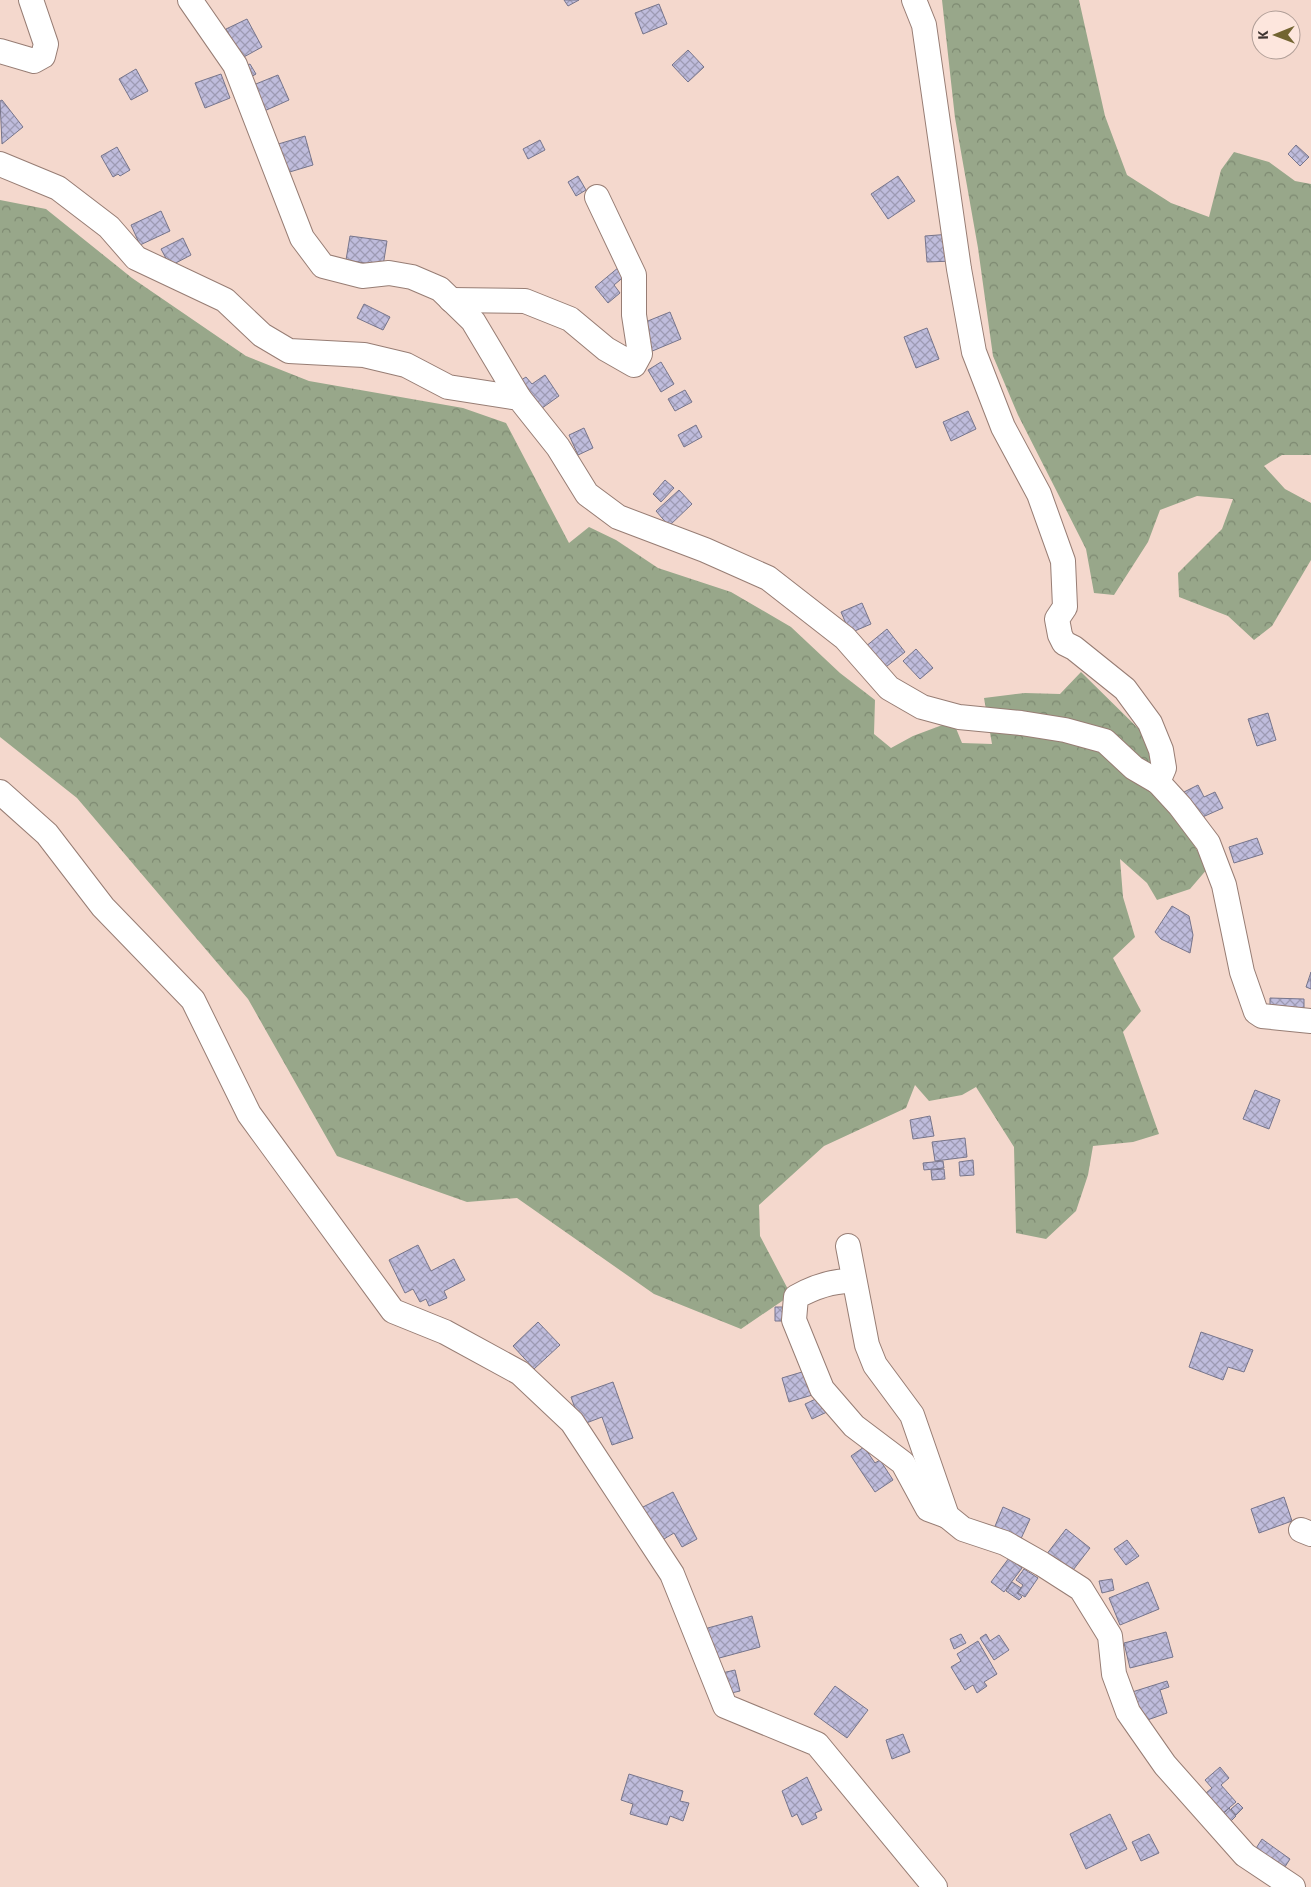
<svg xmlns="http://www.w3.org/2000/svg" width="1311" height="1887" viewBox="0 0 1311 1887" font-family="'Fira Sans',sans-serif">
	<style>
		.forest { fill: url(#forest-crowns) }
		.building { fill: url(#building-cross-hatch); stroke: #77758b }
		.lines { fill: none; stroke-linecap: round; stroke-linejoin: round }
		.minor-casing { stroke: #977d74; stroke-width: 26 }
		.minor { stroke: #fff; stroke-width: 24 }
	</style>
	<defs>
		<pattern id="forest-crowns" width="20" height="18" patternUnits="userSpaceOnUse" patternTransform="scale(1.25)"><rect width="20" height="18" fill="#98a78a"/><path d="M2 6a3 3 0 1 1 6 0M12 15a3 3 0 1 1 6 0" fill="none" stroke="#7d8971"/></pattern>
		<pattern id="building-cross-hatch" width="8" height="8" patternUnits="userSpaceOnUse" patternTransform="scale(1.25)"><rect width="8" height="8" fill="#bfbcdc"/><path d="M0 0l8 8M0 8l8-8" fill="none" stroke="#9d9ab3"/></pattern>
	</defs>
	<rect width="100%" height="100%" fill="#f4d8cd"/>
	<!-- forest -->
	<g class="forest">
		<path d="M 942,0 L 1079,0 L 1105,116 L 1127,175 L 1171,203 L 1209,217 L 1221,170 L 1234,152 L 1269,162 L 1295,181 L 1311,184 L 1311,455 L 1282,455 L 1264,466 L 1285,489 L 1311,503 L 1311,560 L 1272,626 L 1254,640 L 1228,616 L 1179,597 L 1178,573 L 1222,529 L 1233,499 L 1197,496 L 1160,510 L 1148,542 L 1114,595 L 1094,593 L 1086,549 L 1018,415 L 993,356 L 978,248 L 955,118 Z"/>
		<path d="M 0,200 L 46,209 L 132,278 L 246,356 L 309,381 L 463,408 L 506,423 L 569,543 L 589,527 L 616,540 L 658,568 L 731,592 L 791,627 L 840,673 L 875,700 L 874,734 L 891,748 L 913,736 L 953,721 L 962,743 L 992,744 L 984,698 L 1025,693 L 1060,694 L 1081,672 L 1147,737 L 1187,834 L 1208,868 L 1190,889 L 1157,900 L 1147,883 L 1120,859 L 1123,897 L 1135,937 L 1113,958 L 1141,1011 L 1123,1032 L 1159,1134 L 1133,1142 L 1093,1146 L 1088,1175 L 1076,1211 L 1046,1239 L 1016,1233 L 1014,1147 L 976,1087 L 962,1095 L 929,1101 L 915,1085 L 906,1108 L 824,1146 L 759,1205 L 760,1236 L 791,1295 L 741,1329 L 654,1294 L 517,1198 L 467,1202 L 337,1156 L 248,999 L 77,798 L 0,737 Z"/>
	</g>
	<!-- building -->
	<g class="building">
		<path d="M 564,0 L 579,0 L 568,6 Z"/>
		<path d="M 659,4 L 667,24 L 643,34 L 635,13 Z"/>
		<path d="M 247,19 L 262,47 L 242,58 L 226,29 Z"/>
		<path d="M 688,50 L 704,67 L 688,82 L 672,65 Z"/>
		<path d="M 250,64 L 256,74 L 249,78 L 243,67 Z"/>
		<path d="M 136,69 L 148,91 L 131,100 L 119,79 Z"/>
		<path d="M 221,74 L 230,98 L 205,108 L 195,83 Z"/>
		<path d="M 278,75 L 289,100 L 262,112 L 251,86 Z"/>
		<path d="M 2,100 L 23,127 L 2,144 L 0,101 Z"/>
		<path d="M 305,136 L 313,165 L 283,174 L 275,145 Z"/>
		<path d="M 540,140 L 545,150 L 528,159 L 523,149 Z"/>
		<path d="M 1296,145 L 1309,157 L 1300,166 L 1288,154 Z"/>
		<path d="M 117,147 L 130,170 L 120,176 L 118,174 L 113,177 L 101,156 Z"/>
		<path d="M 578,176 L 586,190 L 576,196 L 568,182 Z"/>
		<path d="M 898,176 L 915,201 L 888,219 L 871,194 Z"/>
		<path d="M 161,211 L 170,231 L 140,245 L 131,225 Z"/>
		<path d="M 951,234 L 953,261 L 927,262 L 925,236 Z"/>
		<path d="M 350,236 L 387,241 L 383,266 L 346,260 Z"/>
		<path d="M 183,238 L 191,255 L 170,266 L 161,249 Z"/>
		<path d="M 619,267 L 626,275 L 614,285 L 620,293 L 608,303 L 595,287 Z"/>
		<path d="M 364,304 L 390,317 L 383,330 L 357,318 Z"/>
		<path d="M 670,312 L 681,339 L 650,352 L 638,325 Z"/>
		<path d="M 927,328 L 939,359 L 916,368 L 904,337 Z"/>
		<path d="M 661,362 L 674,384 L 661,392 L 648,370 Z"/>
		<path d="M 545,375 L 559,396 L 538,411 L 518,382 L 526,377 L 532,384 Z"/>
		<path d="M 685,390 L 692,402 L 675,411 L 668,399 Z"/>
		<path d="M 968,411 L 976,429 L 951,441 L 943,422 Z"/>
		<path d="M 696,425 L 702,437 L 684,447 L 678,435 Z"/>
		<path d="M 584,428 L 593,448 L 578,455 L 569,435 Z"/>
		<path d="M 665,480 L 674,488 L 661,502 L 653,494 Z"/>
		<path d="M 679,490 L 692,504 L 669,526 L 656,511 Z"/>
		<path d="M 862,603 L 871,624 L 850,633 L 841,612 Z"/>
		<path d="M 887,629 L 905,652 L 882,670 L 865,647 Z"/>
		<path d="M 916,649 L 933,668 L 920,679 L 903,661 Z"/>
		<path d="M 1268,713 L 1276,740 L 1257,746 L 1248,719 Z"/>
		<path d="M 1198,785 L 1204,797 L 1215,792 L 1223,808 L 1198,819 L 1184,792 Z"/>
		<path d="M 1257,838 L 1263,854 L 1234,863 L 1229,847 Z"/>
		<path d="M 1172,906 L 1189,916 L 1193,935 L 1190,953 L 1161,939 L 1155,932 Z"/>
		<path d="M 1311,972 L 1311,989 L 1306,987 Z"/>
		<path d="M 1270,998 L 1304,999 L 1304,1011 L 1270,1012 Z"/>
		<path d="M 1255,1090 L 1280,1100 L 1269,1129 L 1243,1119 Z"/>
		<path d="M 930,1116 L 934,1136 L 913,1139 L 910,1120 Z"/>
		<path d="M 965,1138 L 967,1157 L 935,1161 L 932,1142 Z"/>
		<path d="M 973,1160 L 974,1175 L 960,1176 L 959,1162 Z"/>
		<path d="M 943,1161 L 944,1168 L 924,1170 L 923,1163 Z"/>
		<path d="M 944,1169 L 945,1179 L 932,1180 L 931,1170 Z"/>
		<path d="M 418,1245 L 431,1271 L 454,1259 L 465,1280 L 444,1291 L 447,1298 L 429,1306 L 426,1299 L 420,1302 L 413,1289 L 405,1293 L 389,1260 Z"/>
		<path d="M 775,1307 L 792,1307 L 793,1321 L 775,1321 Z"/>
		<path d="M 538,1322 L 560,1345 L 534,1369 L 513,1346 Z"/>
		<path d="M 1201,1332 L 1253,1350 L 1244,1372 L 1228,1367 L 1223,1380 L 1189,1367 Z"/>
		<path d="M 812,1369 L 819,1393 L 789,1402 L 782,1378 Z"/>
		<path d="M 613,1382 L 633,1438 L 612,1445 L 602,1417 L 581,1425 L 571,1397 Z"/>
		<path d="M 822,1396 L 829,1411 L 812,1419 L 805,1404 Z"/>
		<path d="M 864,1447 L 875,1463 L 880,1460 L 893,1480 L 875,1492 L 851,1456 Z"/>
		<path d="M 673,1492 L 697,1539 L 682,1547 L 674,1533 L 659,1542 L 641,1508 Z"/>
		<path d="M 1284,1497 L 1292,1521 L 1259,1533 L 1251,1509 Z"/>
		<path d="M 1003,1507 L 1030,1519 L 1019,1543 L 993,1531 Z"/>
		<path d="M 1066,1529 L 1090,1548 L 1070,1574 L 1046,1555 Z"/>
		<path d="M 1127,1540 L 1139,1556 L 1126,1565 L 1114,1549 Z"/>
		<path d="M 1009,1558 L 1022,1568 L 1004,1592 L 991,1582 Z"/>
		<path d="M 1024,1569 L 1038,1578 L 1025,1597 L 1018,1593 L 1023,1585 L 1016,1580 Z"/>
		<path d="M 1112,1579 L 1114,1590 L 1102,1593 L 1099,1581 Z"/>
		<path d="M 1012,1582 L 1021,1588 L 1017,1593 L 1022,1597 L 1019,1600 L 1006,1591 Z"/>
		<path d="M 1148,1582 L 1159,1609 L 1120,1625 L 1109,1598 Z"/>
		<path d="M 752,1616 L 760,1647 L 712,1660 L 704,1629 Z"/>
		<path d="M 1166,1632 L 1173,1657 L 1130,1668 L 1124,1643 Z"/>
		<path d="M 961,1634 L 966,1643 L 954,1649 L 950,1639 Z"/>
		<path d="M 986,1634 L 990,1641 L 999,1635 L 1009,1650 L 994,1660 L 980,1638 Z"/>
		<path d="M 978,1641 L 997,1674 L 984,1682 L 987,1686 L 977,1693 L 973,1685 L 965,1690 L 951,1667 L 961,1661 L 957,1654 Z"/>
		<path d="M 735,1670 L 740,1691 L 727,1694 L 722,1673 Z"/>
		<path d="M 1167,1681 L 1169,1687 L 1160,1690 L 1167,1713 L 1139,1723 L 1129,1693 Z"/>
		<path d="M 835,1686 L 868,1710 L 847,1738 L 814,1714 Z"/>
		<path d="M 903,1734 L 910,1752 L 892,1759 L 886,1740 Z"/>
		<path d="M 1220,1767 L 1229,1778 L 1221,1785 L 1236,1802 L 1223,1813 L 1206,1793 L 1212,1788 L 1205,1780 Z"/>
		<path d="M 629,1774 L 683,1791 L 680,1801 L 689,1803 L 683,1821 L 670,1816 L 667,1825 L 630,1814 L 633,1804 L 621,1800 Z"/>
		<path d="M 807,1777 L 822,1810 L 815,1813 L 817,1818 L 802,1825 L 797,1814 L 792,1817 L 782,1791 Z"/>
		<path d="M 1238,1803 L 1243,1808 L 1236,1815 L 1231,1809 Z"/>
		<path d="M 1229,1808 L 1236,1816 L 1227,1825 L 1220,1817 Z"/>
		<path d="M 1110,1814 L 1127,1849 L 1086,1869 L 1070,1834 Z"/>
		<path d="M 1149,1834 L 1159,1853 L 1141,1861 L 1132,1842 Z"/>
		<path d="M 1262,1839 L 1290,1859 L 1281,1873 L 1253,1853 Z"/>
	</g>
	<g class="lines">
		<!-- minor casing -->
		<g class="minor-casing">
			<g id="minor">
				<path d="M 190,0 L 235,65 L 302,238 L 323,266 L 362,276 L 389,273 L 412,277 L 440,289 L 473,321 L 519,398"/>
				<path d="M 914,0 L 924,25 L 959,269 L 974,352 L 1003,427 L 1039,494 L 1063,561 L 1065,607 L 1057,619 L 1060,635 L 1064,643 L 1074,648 L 1125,689 L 1150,723 L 1161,750 L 1164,768 L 1158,782"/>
				<path d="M 0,51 L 34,61 L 43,56 L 46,44 L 31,0"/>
				<path d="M 0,164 L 58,188 L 109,227 L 136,258 L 225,300 L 262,335 L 289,351 L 364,355 L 406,365 L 448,387 L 519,398 L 558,447 L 587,494 L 618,517 L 705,550 L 768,578 L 845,638 L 889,688 L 922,707 L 959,717 L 1021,723 L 1065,730 L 1105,741 L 1134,768 L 1158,782 L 1180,806 L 1208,843 L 1224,885 L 1242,972 L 1256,1012 L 1262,1016 L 1311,1021"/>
				<path d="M 451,300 L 525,301 L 570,319 L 606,349 L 634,365 L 640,354 L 634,315 L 634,275 L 597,197"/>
				<path d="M 0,792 L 47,834 L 103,907 L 193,1000 L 249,1114 L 393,1311 L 445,1332 L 520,1373 L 572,1422 L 672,1574 L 725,1706 L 817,1744 L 935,1887"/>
				<path d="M 848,1246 L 867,1345 L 875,1365 L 912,1415 L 947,1516 L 963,1529 L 1005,1543 L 1042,1564 L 1081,1589 L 1110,1636 L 1114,1674 L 1128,1712 L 1165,1765 L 1245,1855 L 1293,1887"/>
				<path d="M 854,1281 C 834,1280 814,1287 796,1297 L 794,1320 L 822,1389 L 854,1426 L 903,1463 L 928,1509 L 947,1516"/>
				<path d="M 1301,1530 L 1311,1534"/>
			</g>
		</g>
		<!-- minor -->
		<use href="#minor" class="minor"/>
	</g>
	<!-- north arrow -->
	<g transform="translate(1276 35) rotate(269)"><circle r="24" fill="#fde6dd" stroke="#b19f98"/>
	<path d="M0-4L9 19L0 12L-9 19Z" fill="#726431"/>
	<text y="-8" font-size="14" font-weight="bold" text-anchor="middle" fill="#3f3430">K</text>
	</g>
</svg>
